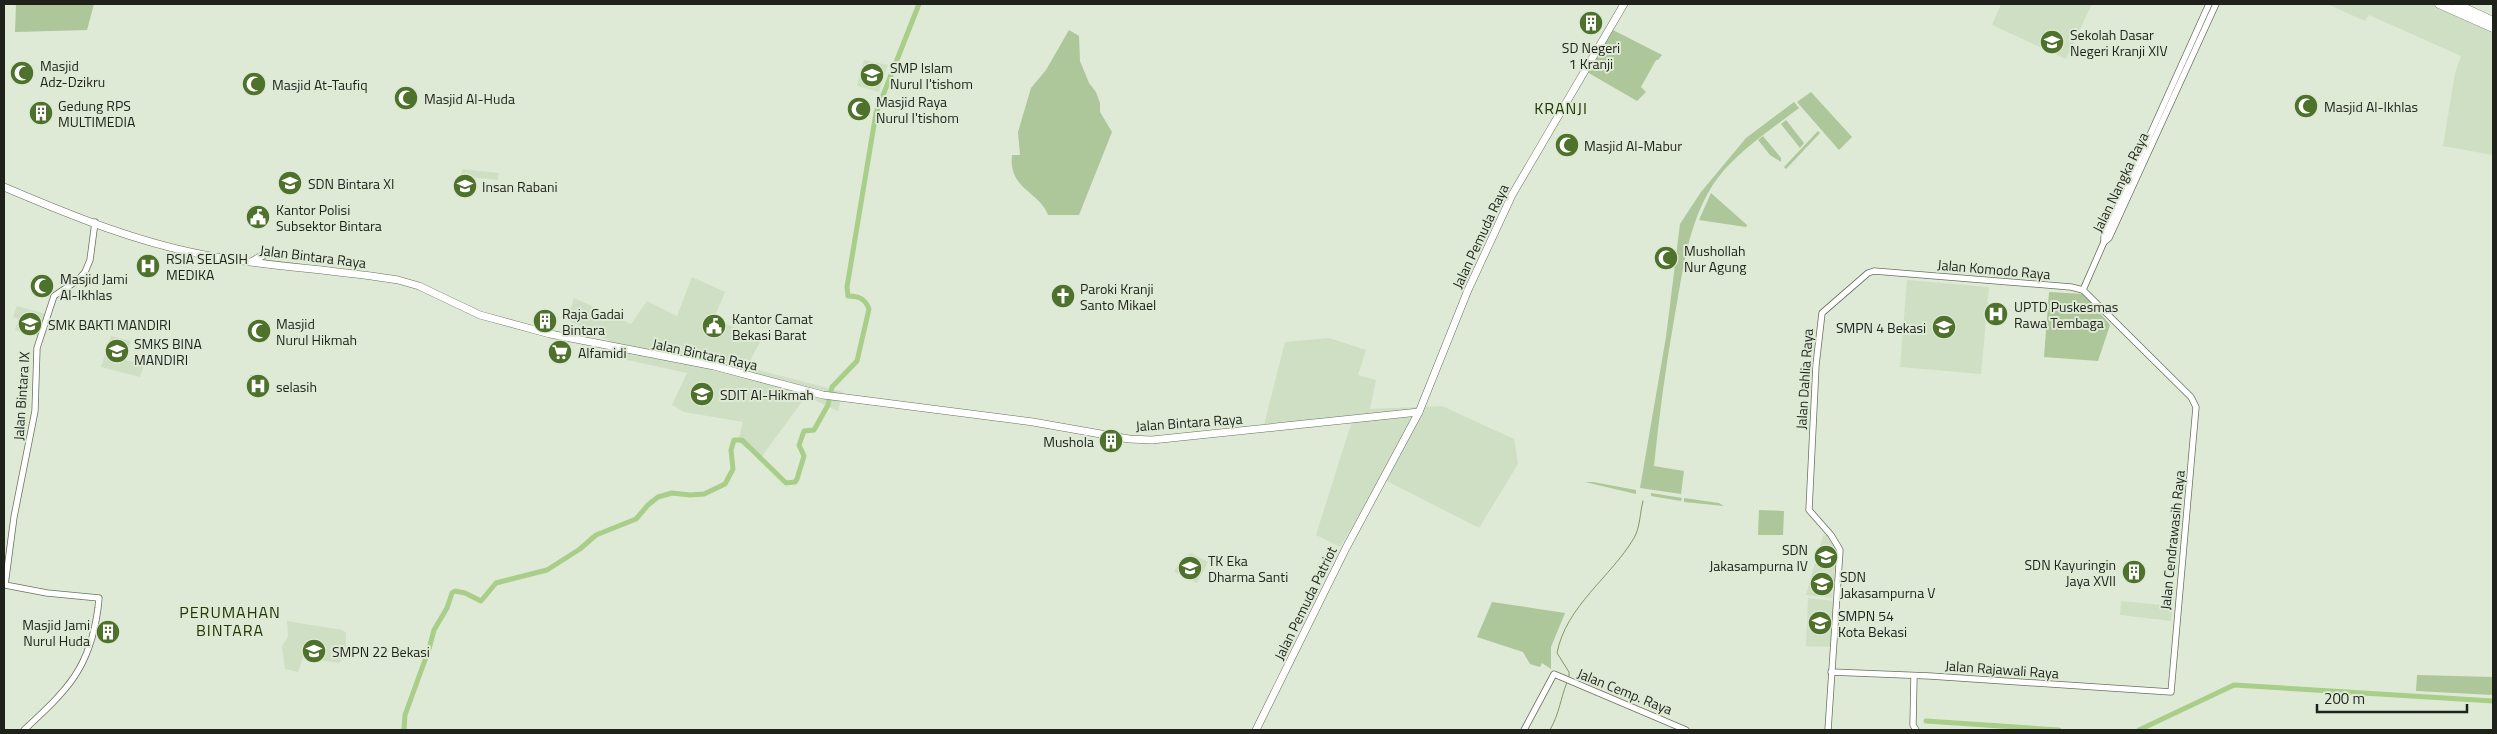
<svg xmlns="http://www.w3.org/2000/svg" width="2497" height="734" viewBox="0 0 2497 734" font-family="'Titillium Web',sans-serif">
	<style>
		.built { fill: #cfdfc3 }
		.green { fill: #adc69a }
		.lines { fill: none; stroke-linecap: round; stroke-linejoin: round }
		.stream { stroke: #7f9a68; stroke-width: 1 }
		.canal { stroke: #a8ce89; stroke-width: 5 }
		.tertiary-casing { stroke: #67725f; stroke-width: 7 }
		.primary-casing { stroke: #67725f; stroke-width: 8 }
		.trunk-casing { stroke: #67725f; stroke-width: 9 }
		.tertiary { stroke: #fff; stroke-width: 5.5 }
		.primary { stroke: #fff; stroke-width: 7 }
		.trunk { stroke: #fff; stroke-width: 8 }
		.labels { text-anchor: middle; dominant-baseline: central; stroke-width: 4; stroke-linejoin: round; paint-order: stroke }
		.poi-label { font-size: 14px; fill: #1e221b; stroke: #deead5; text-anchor: start }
		.street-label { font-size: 14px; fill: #1e221b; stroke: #deead5 }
		.quarter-label { font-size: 16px; letter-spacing: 1px; fill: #213805; stroke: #deead5 }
	</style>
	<rect width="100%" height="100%" fill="#deead5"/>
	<!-- built -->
	<g class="built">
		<path d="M 2001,4 L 2092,4 L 2066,59 L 1992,25 Z"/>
		<path d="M 2327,4 L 2456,4 L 2493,21 L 2493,155 L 2443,146 L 2455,73 L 2461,56 L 2369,15 L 2365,21 Z"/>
		<path d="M 864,60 L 888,65 L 879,92 L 857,86 Z"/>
		<path d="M 462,169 L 499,173 L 498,180 L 469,177 L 469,192 L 460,192 Z"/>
		<path d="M 692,277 L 725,292 L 714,318 L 761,340 L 747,367 L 843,392 L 838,411 L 806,396 L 760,459 L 738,442 L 743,422 L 684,412 L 672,405 L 687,373 L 604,355 L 610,341 L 567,320 L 574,298 L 631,324 L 647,301 L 677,316 Z"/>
		<path d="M 1907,280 L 1989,287 L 1981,374 L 1900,367 Z"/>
		<path d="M 17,306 L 46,314 L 40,337 L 15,330 L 19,319 L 13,317 Z"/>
		<path d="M 111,336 L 131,341 L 125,360 L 144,364 L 140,377 L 101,367 Z"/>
		<path d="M 1329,338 L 1366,350 L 1358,375 L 1376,380 L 1370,409 L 1442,406 L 1514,439 L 1518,464 L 1479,528 L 1381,478 L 1340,547 L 1316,535 L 1352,421 L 1263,429 L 1285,342 Z"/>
		<path d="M 1823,535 L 1828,535 L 1837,549 L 1832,598 L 1806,595 Z"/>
		<path d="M 1191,553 L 1208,562 L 1197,583 L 1174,572 L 1178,564 Z"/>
		<path d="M 1808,598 L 1834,601 L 1830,647 L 1806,646 Z"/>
		<path d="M 2121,601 L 2173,606 L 2171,621 L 2120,615 Z"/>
		<path d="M 287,621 L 342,630 L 346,633 L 346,656 L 339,663 L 303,658 L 298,672 L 285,669 L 282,646 L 288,637 Z"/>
	</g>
	<!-- green -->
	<g class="green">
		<path d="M 16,4 L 94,4 L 87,30 L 15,32 Z"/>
		<path d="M 1611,29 L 1662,55 L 1658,60 L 1656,60 L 1641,87 L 1646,92 L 1637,101 L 1587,72 Z"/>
		<path d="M 1069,30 L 1079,36 L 1080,61 L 1089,83 L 1096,92 L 1100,103 L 1100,112 L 1112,132 L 1079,215 L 1048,215 C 1040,192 1008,189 1012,155 L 1020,155 L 1018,132 L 1031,88 L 1046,70 Z"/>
		<path d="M 1811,92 L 1852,137 L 1839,150 L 1797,102 Z"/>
		<path d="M 1794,102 L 1799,108 C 1774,127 1747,145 1725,169 C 1690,209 1684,264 1675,314 C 1666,365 1659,415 1654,466 L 1684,471 L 1681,494 L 1640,488 L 1666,337 L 1680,224 L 1701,192 L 1746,138 Z"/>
		<path d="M 1786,120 L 1804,143 L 1800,148 L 1781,124 Z"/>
		<path d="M 1818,131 L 1820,133 L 1786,169 L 1784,167 Z"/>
		<path d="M 1763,136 L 1781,158 L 1781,162 L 1770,155 L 1758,140 Z"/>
		<path d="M 1711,193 L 1747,225 L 1746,227 L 1699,220 Z"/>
		<path d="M 2049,292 L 2084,294 L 2110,325 L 2098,361 L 2044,357 Z"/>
		<path d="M 1585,482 L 1593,482 L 1636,490 L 1636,494 Z"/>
		<path d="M 1651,493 L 1682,498 L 1681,501 L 1651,496 Z"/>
		<path d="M 1684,498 L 1719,503 L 1724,506 L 1684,502 Z"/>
		<path d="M 1759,510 L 1784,511 L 1783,535 L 1758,535 Z"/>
		<path d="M 1492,602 L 1565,613 L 1551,647 L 1551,669 L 1542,663 L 1540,667 L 1530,664 L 1523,652 L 1477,637 Z"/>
		<path d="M 2417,675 L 2493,677 L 2493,695 L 2416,691 Z"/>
	</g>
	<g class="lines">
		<!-- stream -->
		<g class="stream">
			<path d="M 1569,678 L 1569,672 L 1557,653 C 1566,606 1611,577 1634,538 C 1640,528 1640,512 1643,501"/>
			<path d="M 1550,730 C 1560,712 1560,700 1567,682"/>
		</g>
		<!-- canal -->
		<g class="canal">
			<path d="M 1926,721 L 2059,730"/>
			<path d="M 404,730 L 405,715 L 429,649 L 434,630 L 447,608 L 452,593 L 455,591 L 465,593 L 481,601 L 496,583 L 547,570 L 580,549 L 596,535 L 636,519 L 648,505 L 658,497 L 672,493 L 690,495 L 704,494 L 725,484 L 733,469 L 731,450 L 734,440 L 742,440 L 786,483 L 795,482 L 797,479 L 804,456 L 799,445 L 804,431 L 814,430 L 828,405 L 832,387 L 857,361 L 869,309 C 865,298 858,296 848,296 L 847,287 L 876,113 L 919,4"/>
			<path d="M 2139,730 L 2234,685 L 2493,701"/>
		</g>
		<!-- tertiary casing -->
		<g class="tertiary-casing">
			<g id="tertiary">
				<path d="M 2104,242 L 2109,238 L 2216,4"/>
				<path d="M 2083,290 L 2104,242 L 2104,237 L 2209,4"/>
				<path d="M 1831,672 L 1930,676 L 2171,692 L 2196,407 L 2191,397 L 2083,290"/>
				<path d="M 1914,676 L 1913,725 L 1916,730"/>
				<path d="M 24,730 C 67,690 90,669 98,608 L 99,598 L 47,593 L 5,585 L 14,517 L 35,411 L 37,348 L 54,296 L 78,280 L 85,272 L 90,260 L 95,222"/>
				<path d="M 1524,730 L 1554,674 L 1686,730"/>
				<path d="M 1828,730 L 1840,550 L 1831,535 L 1809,510 L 1816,365 L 1822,313 L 1868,273 L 1874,271 L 2071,287 L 2083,290"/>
			</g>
		</g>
		<!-- primary casing -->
		<g class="primary-casing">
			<g id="primary">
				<path d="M 4,187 C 72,216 143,245 216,257 C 276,267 338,270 398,280 L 419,286 L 480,315 L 550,334 L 714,366 L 823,395 L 1033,422 L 1129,439 L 1152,440 L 1419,412"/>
				<path d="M 253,261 L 265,254"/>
				<path d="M 1256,730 L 1346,548 L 1419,412 L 1468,290 L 1512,195 L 1624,4"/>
			</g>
		</g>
		<!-- trunk casing -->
		<g class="trunk-casing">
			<g id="trunk">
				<path d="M 2439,4 L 2493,28"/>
				<path d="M 2456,4 L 2493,21"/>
			</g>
		</g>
		<!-- tertiary -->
		<use href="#tertiary" class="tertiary"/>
		<!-- primary -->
		<use href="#primary" class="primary"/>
		<!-- trunk -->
		<use href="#trunk" class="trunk"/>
	</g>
	<!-- icons -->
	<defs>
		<g id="building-disc" transform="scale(1.25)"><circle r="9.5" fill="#4e722b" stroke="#deead5"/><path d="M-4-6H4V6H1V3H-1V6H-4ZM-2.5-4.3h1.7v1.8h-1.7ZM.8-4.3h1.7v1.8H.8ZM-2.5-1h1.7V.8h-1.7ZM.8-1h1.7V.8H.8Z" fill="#fff"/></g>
		<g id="school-disc" transform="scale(1.25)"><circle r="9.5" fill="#4e722b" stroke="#deead5"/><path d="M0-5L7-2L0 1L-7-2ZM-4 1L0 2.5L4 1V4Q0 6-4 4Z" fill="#fff"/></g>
		<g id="mosque-disc" transform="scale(1.25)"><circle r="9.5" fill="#4e722b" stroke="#deead5"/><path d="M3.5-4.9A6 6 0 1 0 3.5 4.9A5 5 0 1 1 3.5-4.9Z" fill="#fff"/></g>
		<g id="civic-disc" transform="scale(1.25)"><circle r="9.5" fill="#4e722b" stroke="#deead5"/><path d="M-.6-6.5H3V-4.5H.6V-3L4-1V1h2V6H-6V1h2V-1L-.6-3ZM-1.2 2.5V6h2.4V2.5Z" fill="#fff"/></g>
		<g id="hospital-disc" transform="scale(1.25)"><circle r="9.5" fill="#4e722b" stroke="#deead5"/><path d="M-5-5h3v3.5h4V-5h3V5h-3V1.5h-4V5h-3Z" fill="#fff"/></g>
		<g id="church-disc" transform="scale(1.25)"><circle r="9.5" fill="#4e722b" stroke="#deead5"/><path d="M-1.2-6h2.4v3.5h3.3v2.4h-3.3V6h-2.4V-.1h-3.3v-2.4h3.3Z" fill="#fff"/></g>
		<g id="supermarket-disc" transform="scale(1.25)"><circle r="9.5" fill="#4e722b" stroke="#deead5"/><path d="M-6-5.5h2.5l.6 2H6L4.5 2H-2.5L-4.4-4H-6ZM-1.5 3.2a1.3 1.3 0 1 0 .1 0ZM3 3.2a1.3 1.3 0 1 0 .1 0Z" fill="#fff"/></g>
	</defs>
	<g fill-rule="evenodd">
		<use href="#building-disc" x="1591" y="23"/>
		<use href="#school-disc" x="2052" y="42"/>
		<use href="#mosque-disc" x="22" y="73"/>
		<use href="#school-disc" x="872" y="75"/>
		<use href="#mosque-disc" x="254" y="84"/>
		<use href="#mosque-disc" x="406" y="98"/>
		<use href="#mosque-disc" x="2306" y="106"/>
		<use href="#mosque-disc" x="859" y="109"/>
		<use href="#building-disc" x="41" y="113"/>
		<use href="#mosque-disc" x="1567" y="145"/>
		<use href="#school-disc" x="290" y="183"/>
		<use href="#school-disc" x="465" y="186"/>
		<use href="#civic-disc" x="258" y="217"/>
		<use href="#mosque-disc" x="1666" y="258"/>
		<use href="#hospital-disc" x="148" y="266"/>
		<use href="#mosque-disc" x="42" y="286"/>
		<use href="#church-disc" x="1063" y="296"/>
		<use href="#hospital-disc" x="1996" y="314"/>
		<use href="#building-disc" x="545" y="321"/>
		<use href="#school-disc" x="30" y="324"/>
		<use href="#civic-disc" x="714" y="326"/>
		<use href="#school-disc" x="1944" y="327"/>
		<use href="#mosque-disc" x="259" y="331"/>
		<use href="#school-disc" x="117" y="351"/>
		<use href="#supermarket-disc" x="560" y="352"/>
		<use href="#hospital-disc" x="258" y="386"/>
		<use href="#school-disc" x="702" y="394"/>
		<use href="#building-disc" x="1111" y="441"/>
		<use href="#school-disc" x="1826" y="557"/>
		<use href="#school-disc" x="1190" y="568"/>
		<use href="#building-disc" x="2134" y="572"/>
		<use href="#school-disc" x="1822" y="584"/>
		<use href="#school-disc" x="1820" y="623"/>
		<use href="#building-disc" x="108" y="632"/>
		<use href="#school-disc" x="314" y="651"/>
	</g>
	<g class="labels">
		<!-- poi labels -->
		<g class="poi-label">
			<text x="2070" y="34">Sekolah Dasar<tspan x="2070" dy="16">Negeri Kranji XIV</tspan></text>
			<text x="1591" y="47" text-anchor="middle">SD Negeri<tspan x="1591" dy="16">1 Kranji</tspan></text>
			<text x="40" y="65">Masjid<tspan x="40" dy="16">Adz-Dzikru</tspan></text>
			<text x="890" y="67">SMP Islam<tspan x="890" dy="16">Nurul I'tishom</tspan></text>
			<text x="272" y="84">Masjid At-Taufiq</text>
			<text x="424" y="98">Masjid Al-Huda</text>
			<text x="876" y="101">Masjid Raya<tspan x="876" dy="16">Nurul I'tishom</tspan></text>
			<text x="58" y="105">Gedung RPS<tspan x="58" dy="16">MULTIMEDIA</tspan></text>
			<text x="2324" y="106">Masjid Al-Ikhlas</text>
			<text x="1584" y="145">Masjid Al-Mabur</text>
			<text x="308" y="183">SDN Bintara XI</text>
			<text x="482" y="186">Insan Rabani</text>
			<text x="276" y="209">Kantor Polisi<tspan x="276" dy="16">Subsektor Bintara</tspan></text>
			<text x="1684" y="250">Mushollah<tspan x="1684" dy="16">Nur Agung</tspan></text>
			<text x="166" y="258">RSIA SELASIH<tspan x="166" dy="16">MEDIKA</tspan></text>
			<text x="60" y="278">Masjid Jami<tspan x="60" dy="16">Al-Ikhlas</tspan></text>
			<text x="1080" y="288">Paroki Kranji<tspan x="1080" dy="16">Santo Mikael</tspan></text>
			<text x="2014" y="306">UPTD Puskesmas<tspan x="2014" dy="16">Rawa Tembaga</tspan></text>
			<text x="562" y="313">Raja Gadai<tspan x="562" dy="16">Bintara</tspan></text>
			<text x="732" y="318">Kantor Camat<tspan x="732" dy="16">Bekasi Barat</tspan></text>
			<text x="276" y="323">Masjid<tspan x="276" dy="16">Nurul Hikmah</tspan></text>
			<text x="48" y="324">SMK BAKTI MANDIRI</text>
			<text x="1926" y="327" text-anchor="end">SMPN 4 Bekasi</text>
			<text x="134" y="343">SMKS BINA<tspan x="134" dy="16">MANDIRI</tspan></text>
			<text x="578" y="352">Alfamidi</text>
			<text x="276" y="386">selasih</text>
			<text x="720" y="394">SDIT Al-Hikmah</text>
			<text x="1094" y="441" text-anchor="end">Mushola</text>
			<text x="1808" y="549" text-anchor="end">SDN<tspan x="1808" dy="16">Jakasampurna IV</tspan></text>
			<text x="1208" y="560">TK Eka<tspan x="1208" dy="16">Dharma Santi</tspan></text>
			<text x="2116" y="564" text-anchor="end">SDN Kayuringin<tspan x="2116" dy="16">Jaya XVII</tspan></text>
			<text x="1840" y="576">SDN<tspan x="1840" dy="16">Jakasampurna V</tspan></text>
			<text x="1838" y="615">SMPN 54<tspan x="1838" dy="16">Kota Bekasi</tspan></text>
			<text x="90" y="624" text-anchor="end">Masjid Jami<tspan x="90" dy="16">Nurul Huda</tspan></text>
			<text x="332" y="651">SMPN 22 Bekasi</text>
		</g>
		<!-- street labels -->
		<g class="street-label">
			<text transform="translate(2120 182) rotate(-64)">Jalan Nangka Raya</text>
			<text transform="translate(1480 236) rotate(-65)">Jalan Pemuda Raya</text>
			<text transform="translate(313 256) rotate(7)">Jalan Bintara Raya</text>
			<text transform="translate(1994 269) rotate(5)">Jalan Komodo Raya</text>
			<text transform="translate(705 354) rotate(12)">Jalan Bintara Raya</text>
			<text transform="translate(1804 379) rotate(-86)">Jalan Dahlia Raya</text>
			<text transform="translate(21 396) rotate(-86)">Jalan Bintara IX</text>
			<text transform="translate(1189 422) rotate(-4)">Jalan Bintara Raya</text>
			<text transform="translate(2172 540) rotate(-84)">Jalan Cendrawasih Raya</text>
			<text transform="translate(1305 603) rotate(-64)">Jalan Pemuda Patriot</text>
			<text transform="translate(2002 669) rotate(4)">Jalan Rajawali Raya</text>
			<text transform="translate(1625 691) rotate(22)">Jalan Cemp. Raya</text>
		</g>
		<!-- quarter labels -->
		<g class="quarter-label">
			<text x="1561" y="108">KRANJI</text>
			<text x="230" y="612">PERUMAHAN<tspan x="230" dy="18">BINTARA</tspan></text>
		</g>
	</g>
	<!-- border -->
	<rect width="2497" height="734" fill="none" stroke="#1e221b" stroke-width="10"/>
	<!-- scale -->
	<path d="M2317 704v8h150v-8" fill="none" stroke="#1e221b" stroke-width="2.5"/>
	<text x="2324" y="704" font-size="15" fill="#1e221b" stroke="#deead5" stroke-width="4" paint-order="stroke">200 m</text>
</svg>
